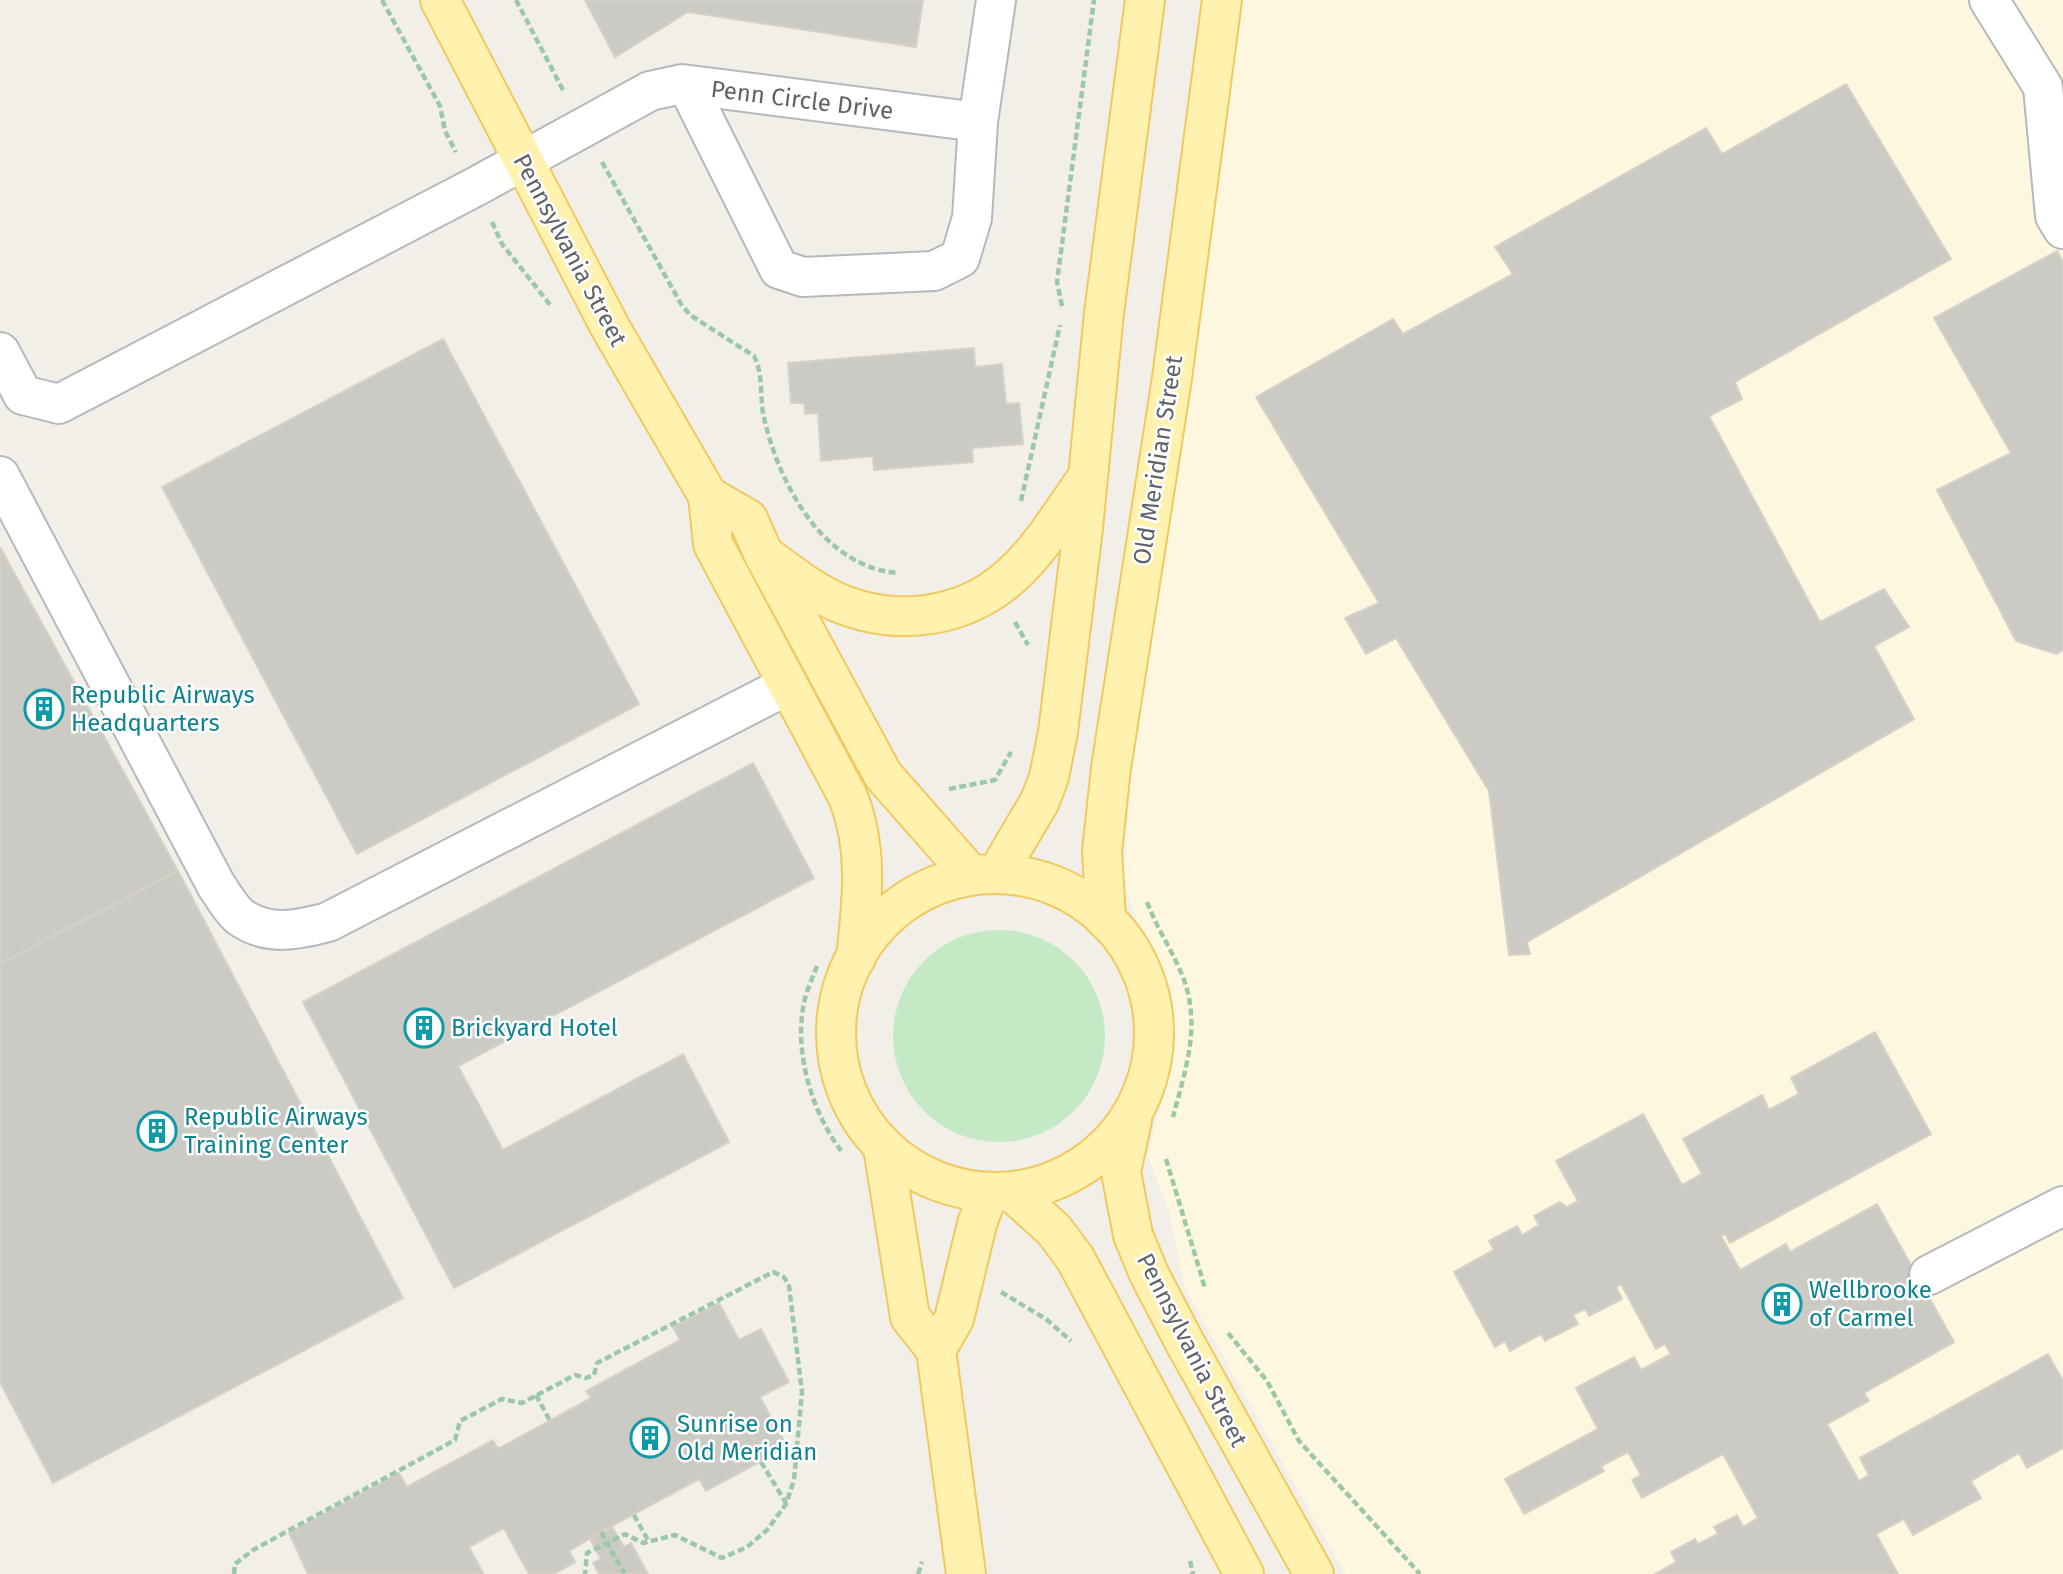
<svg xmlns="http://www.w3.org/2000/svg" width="2063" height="1574" viewBox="0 0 2063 1574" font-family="'Fira Sans',sans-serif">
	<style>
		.commercial { fill: #fef7e0 }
		.green { fill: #c5e8c5 }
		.building { fill: #cccac5; stroke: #d6d1c6; stroke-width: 2 }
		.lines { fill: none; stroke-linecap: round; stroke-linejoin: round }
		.minor-casing { stroke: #b5b8bc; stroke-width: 42 }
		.major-casing { stroke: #f2c960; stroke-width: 42 }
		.path { stroke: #9cc7a9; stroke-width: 4.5; stroke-dasharray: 7 3.5; stroke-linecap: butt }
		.minor { stroke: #fff; stroke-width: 38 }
		.major { stroke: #fff2af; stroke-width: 38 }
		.labels { text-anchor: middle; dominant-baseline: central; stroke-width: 5; stroke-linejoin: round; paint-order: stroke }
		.street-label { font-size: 24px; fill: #5f6368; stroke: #fff }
		.culture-label { font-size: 24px; fill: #0d838f; stroke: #fff; text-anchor: start }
	</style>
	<rect width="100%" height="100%" fill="#f1efe8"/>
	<!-- commercial -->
	<path class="commercial" d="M 1236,0 L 2063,0 L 2063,1574 L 1345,1574 L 1185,1288 L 1169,1211 L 1148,1156 L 1176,1041 L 1172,991 L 1140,931 L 1124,881 L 1130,778 Z"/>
	<!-- green -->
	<circle class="green" cx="999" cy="1036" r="106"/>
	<!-- building -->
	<g class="building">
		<path d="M 585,0 L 923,0 L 916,47 L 688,12 L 615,57 Z"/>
		<path d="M 1846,84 L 1951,259 L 1735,382 L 1742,399 L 1709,416 L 1820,622 L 1884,589 L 1909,627 L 1874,646 L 1914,719 L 1527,942 L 1530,954 L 1509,955 L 1489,791 L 1396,638 L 1366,654 L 1345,618 L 1379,603 L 1256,397 L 1393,319 L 1403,334 L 1513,274 L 1495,247 L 1706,128 L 1722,154 Z"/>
		<path d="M 2057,251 L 2063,262 L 2063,650 L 2056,654 L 2016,641 L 1937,490 L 2011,453 L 1934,318 Z"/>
		<path d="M 443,339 L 639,704 L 357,854 L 162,487 Z"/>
		<path d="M 974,348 L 975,367 L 1002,364 L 1006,404 L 1019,403 L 1023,444 L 972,448 L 973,462 L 874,470 L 873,456 L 821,461 L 818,413 L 805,414 L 804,403 L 791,403 L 788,363 Z"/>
		<path d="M 0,547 L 178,871 L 0,964 Z"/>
		<path d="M 753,763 L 814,878 L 458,1066 L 503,1150 L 683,1054 L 729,1142 L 454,1288 L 303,1002 Z"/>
		<path d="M 178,871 L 403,1298 L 53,1483 L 0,1382 L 0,964 Z"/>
		<path d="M 1875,1032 L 1931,1134 L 1730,1243 L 1725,1234 L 1721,1236 L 1740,1270 L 1786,1244 L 1790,1252 L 1877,1204 L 1954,1342 L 1864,1393 L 1869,1401 L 1827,1424 L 1859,1481 L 1869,1475 L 1860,1458 L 2048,1354 L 2063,1381 L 2063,1448 L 2027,1468 L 2019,1453 L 1971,1481 L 1981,1498 L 1913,1535 L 1904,1519 L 1876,1534 L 1898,1574 L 1655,1574 L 1676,1562 L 1671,1552 L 1695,1539 L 1698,1544 L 1718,1534 L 1714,1527 L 1737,1515 L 1743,1527 L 1758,1518 L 1723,1454 L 1642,1498 L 1632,1480 L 1641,1475 L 1628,1452 L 1601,1466 L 1604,1471 L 1524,1514 L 1505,1479 L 1598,1429 L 1576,1388 L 1634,1357 L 1641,1370 L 1671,1354 L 1665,1344 L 1656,1349 L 1621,1284 L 1616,1287 L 1622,1299 L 1589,1316 L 1585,1309 L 1573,1315 L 1578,1324 L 1545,1341 L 1541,1334 L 1510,1351 L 1505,1341 L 1495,1347 L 1454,1272 L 1494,1250 L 1489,1241 L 1517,1226 L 1522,1235 L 1539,1225 L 1534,1216 L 1560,1202 L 1567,1207 L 1578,1201 L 1556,1161 L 1643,1114 L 1682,1185 L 1702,1174 L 1683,1139 L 1762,1095 L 1769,1110 L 1799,1094 L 1791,1078 Z"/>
		<path d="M 719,1303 L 739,1340 L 761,1329 L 789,1382 L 760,1397 L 787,1447 L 706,1491 L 699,1479 L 601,1532 L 569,1551 L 575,1562 L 554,1574 L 529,1574 L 504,1528 L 469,1547 L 483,1573 L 480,1574 L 308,1574 L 289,1533 L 399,1473 L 407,1487 L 493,1440 L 498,1449 L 591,1398 L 586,1391 L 680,1340 L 673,1327 Z"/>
		<path d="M 612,1527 L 624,1547 L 631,1543 L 648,1574 L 599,1574 L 593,1563 L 601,1559 L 590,1539 Z"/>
	</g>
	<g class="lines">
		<!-- minor casing -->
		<g class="minor-casing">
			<g id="minor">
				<path d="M 1989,0 L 2043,87 L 2055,216 L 2063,229"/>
				<path d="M 687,85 L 779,269 L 803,277 L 934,271 L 960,258 L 972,218 L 978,122"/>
				<path d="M 0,352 L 23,395 L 59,404 L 475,187 L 650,91 L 682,84 L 978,122 L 996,0"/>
				<path d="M 0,476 L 216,885 C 223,895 230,908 239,916 C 267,937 298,930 328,922 L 788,685"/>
				<path d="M 1929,1275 L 2063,1206"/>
			</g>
		</g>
		<!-- major casing -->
		<g class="major-casing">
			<g id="major">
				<path d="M 440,0 L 610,327 L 708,496 L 713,544 L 848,797 C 869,850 862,902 856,958"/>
				<path d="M 708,496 L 748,519 L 764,555 L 883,775 L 971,875"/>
				<path d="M 770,559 C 785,570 799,581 814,590 C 876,629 958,625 1012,575 C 1042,548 1063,511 1087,478"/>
				<path d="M 998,872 L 1040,801 L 1049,777 L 1058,732 L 1083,528 L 1104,313 L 1145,0"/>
				<circle cx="995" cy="1033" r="159"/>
				<path d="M 1106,920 L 1102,851 L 1111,768 L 1172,378 L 1222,0"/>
				<path d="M 1132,1120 L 1121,1172 L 1133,1235 L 1149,1274 L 1185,1343 L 1314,1574"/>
				<path d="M 883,1147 L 910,1317 L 936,1350 L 966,1574"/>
				<path d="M 1012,1192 L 1054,1230 L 1075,1258 L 1244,1574"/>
				<path d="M 936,1350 L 954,1319 L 977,1224 L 988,1193"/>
			</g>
		</g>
		<!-- path -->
		<g class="path">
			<path d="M 382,0 L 440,106 L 445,131 L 456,152"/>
			<path d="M 516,0 L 564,92"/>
			<path d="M 602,162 L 681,304 L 690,315 L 754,356 C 763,373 760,394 763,413 C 777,481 822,568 899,573"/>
			<path d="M 492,222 L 502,244 L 551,306"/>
			<path d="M 1062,306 L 1057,282 L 1094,0"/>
			<path d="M 1021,501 L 1060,325"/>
			<path d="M 1015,622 L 1028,645"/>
			<path d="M 949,789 L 995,780 L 1011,752"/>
			<path d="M 1147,902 C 1157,929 1174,953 1184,980 C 1201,1027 1185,1071 1173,1117"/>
			<path d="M 817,966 C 812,979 805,994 803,1008 C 795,1057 813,1114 842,1152"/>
			<path d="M 1166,1159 L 1205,1288"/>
			<path d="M 1001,1292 L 1046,1319 L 1071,1341"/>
			<path d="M 1228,1333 L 1267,1381 L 1299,1441 L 1420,1574"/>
			<path d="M 536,1395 L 550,1421"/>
			<path d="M 761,1462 L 786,1503"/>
			<path d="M 634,1515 L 649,1542"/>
			<path d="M 601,1532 L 624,1573"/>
			<path d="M 1190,1561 L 1193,1574"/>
			<path d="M 234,1574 L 235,1564 L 253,1550 L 455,1440 L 460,1421 L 502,1399 L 522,1403 L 575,1375 L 586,1378 L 594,1375 L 597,1363 L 773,1272 L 784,1277 L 789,1286 L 802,1392 L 794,1480 L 786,1504 L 767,1530 L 747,1547 L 722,1558 L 675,1535 L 643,1543 L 625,1534 L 587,1553 L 585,1574"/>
			<path d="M 918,1574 L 922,1562"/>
		</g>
		<!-- minor -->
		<use href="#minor" class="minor"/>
		<!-- major -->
		<use href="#major" class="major"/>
	</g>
	<!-- icons -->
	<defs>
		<g id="building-ring" transform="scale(2.0125)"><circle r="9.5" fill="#fff" stroke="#0f9aa8" stroke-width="1.5"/><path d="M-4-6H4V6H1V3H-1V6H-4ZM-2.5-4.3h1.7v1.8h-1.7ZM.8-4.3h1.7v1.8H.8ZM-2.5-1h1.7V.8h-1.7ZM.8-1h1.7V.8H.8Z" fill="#0f9aa8"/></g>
	</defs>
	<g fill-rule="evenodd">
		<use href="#building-ring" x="44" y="709"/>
		<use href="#building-ring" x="424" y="1028"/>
		<use href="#building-ring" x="157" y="1131"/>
		<use href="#building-ring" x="1782" y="1304"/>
		<use href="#building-ring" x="650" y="1438"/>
	</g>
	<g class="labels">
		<!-- street labels -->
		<g class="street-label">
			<text transform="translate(802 100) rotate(7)">Penn Circle Drive</text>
			<text transform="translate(570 250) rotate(62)">Pennsylvania Street</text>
			<text transform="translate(1158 460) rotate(-81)">Old Meridian Street</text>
			<text transform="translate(1192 1350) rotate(63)">Pennsylvania Street</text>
		</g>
		<!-- culture labels -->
		<g class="culture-label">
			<text x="71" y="695">Republic Airways<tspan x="71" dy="28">Headquarters</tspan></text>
			<text x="451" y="1028">Brickyard Hotel</text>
			<text x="184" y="1117">Republic Airways<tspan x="184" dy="28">Training Center</tspan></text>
			<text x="1809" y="1290">Wellbrooke<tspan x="1809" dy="28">of Carmel</tspan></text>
			<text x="677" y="1424">Sunrise on<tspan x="677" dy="28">Old Meridian</tspan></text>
		</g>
	</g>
</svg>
